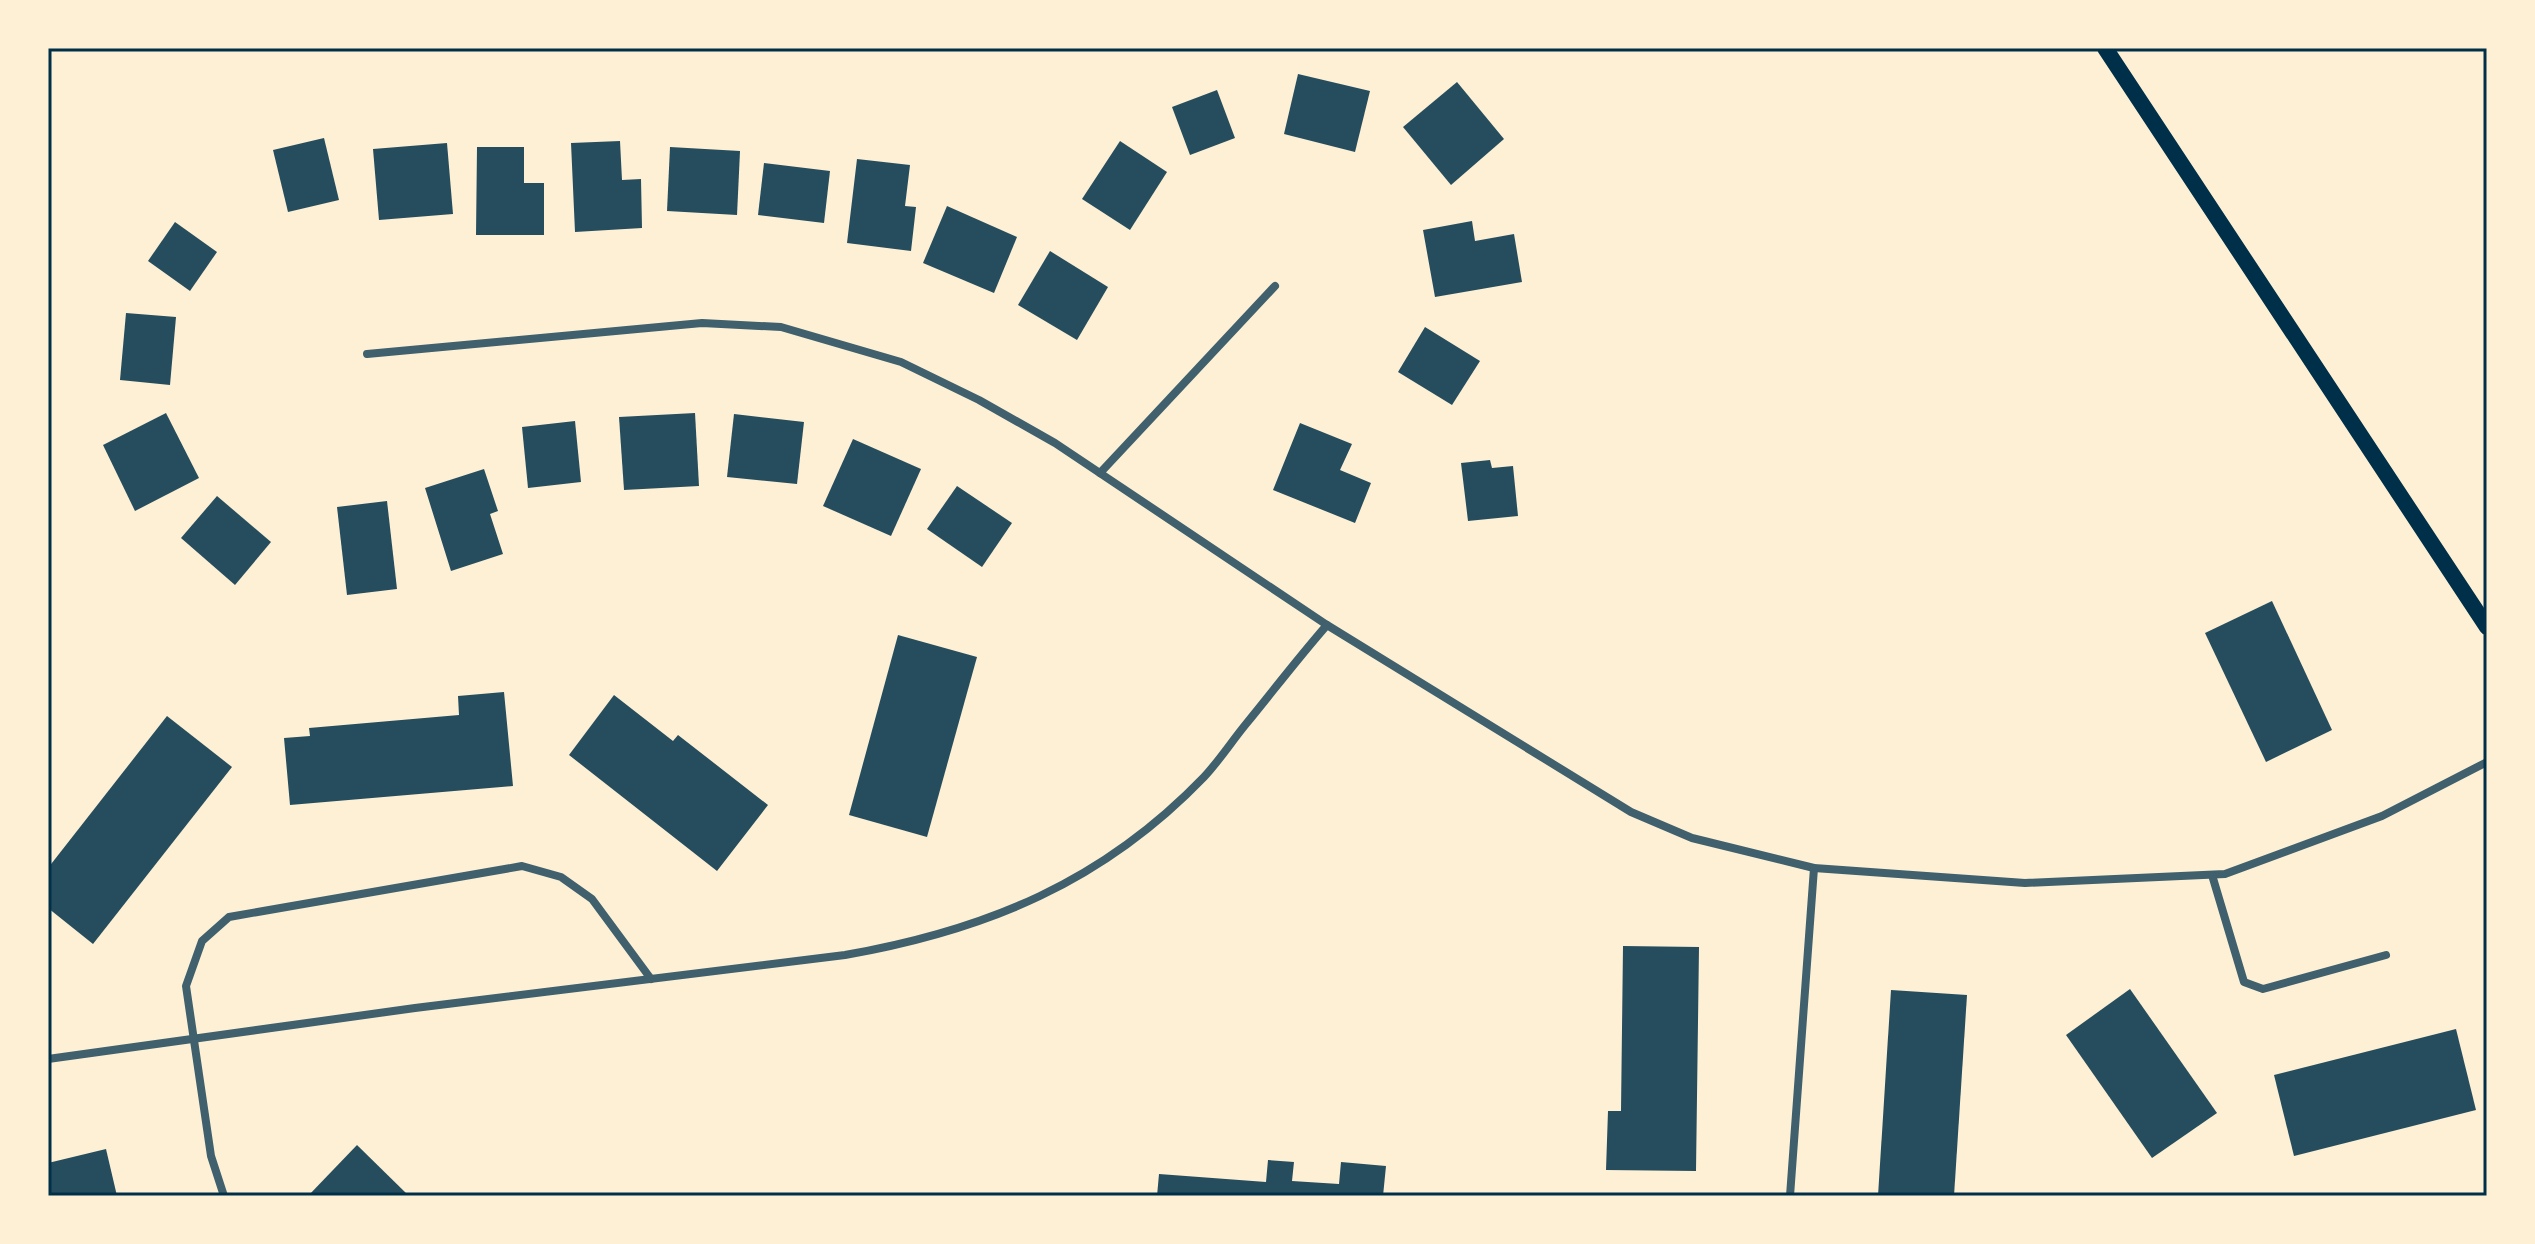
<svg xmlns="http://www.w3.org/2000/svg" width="2535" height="1244" viewBox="0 0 2535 1244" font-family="Poppins,sans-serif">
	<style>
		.building { fill: #264d5e }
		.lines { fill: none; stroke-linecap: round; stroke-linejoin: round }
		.minor { stroke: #3f606c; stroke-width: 8 }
		.secondary { stroke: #003049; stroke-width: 16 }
		.neatline { fill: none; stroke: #003049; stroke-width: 3 }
	</style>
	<rect width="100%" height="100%" fill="#fdf0d5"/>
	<!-- building -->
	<g class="building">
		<path d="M 1298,74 L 1370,91 L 1355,152 L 1284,134 Z"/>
		<path d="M 1457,82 L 1504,139 L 1451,185 L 1403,127 Z"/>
		<path d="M 1217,90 L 1235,138 L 1190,155 L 1172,107 Z"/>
		<path d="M 324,138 L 339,200 L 288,212 L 273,150 Z"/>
		<path d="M 620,141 L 622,180 L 641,179 L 642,228 L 575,232 L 571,143 Z"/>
		<path d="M 1120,141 L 1167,172 L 1130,230 L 1082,199 Z"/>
		<path d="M 447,143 L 453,214 L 379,220 L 373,149 Z"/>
		<path d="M 477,147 L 524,147 L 524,183 L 544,183 L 544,235 L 476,235 Z"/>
		<path d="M 670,147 L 740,151 L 737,215 L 667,211 Z"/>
		<path d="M 857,159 L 910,165 L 905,206 L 916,207 L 911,251 L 847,243 Z"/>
		<path d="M 764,163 L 830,171 L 824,223 L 758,215 Z"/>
		<path d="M 947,206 L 1017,237 L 994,293 L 923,263 Z"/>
		<path d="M 1472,221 L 1475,241 L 1514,234 L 1522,282 L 1435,297 L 1423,230 Z"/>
		<path d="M 175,222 L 217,252 L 190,291 L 148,261 Z"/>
		<path d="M 1050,251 L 1108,287 L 1077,340 L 1018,305 Z"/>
		<path d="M 126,313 L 176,317 L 170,385 L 120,380 Z"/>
		<path d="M 1425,327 L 1480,361 L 1452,405 L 1398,372 Z"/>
		<path d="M 166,413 L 199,478 L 135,511 L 103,445 Z"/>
		<path d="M 695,413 L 699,486 L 624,490 L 619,417 Z"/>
		<path d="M 734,414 L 804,422 L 797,484 L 727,477 Z"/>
		<path d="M 575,421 L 581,482 L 528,488 L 522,427 Z"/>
		<path d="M 1300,423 L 1352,444 L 1340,470 L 1371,483 L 1355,523 L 1273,490 Z"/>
		<path d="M 853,439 L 921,469 L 891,536 L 823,506 Z"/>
		<path d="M 1490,460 L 1492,468 L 1513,466 L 1518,516 L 1468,521 L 1461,463 Z"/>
		<path d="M 484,469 L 498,511 L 490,514 L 503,554 L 451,571 L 425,488 Z"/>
		<path d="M 957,486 L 1012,523 L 982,567 L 927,529 Z"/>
		<path d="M 217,496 L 271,542 L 235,585 L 181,538 Z"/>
		<path d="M 387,501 L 397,589 L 347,595 L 337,507 Z"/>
		<path d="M 2272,601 L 2332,730 L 2266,762 L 2205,633 Z"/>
		<path d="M 898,635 L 977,657 L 927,837 L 849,815 Z"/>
		<path d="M 504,692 L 513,786 L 290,805 L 284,738 L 310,736 L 309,728 L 459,715 L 458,696 Z"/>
		<path d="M 614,695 L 673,741 L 678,735 L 768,805 L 717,871 L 569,755 Z"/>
		<path d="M 167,716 L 232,767 L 93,944 L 48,908 L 48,868 Z"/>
		<path d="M 1623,946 L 1699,947 L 1696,1171 L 1606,1170 L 1608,1111 L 1621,1111 Z"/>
		<path d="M 2130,989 L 2217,1113 L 2152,1158 L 2066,1035 Z"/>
		<path d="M 1891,990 L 1967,995 L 1954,1196 L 1878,1196 Z"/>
		<path d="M 2456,1029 L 2476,1110 L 2294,1156 L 2274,1075 Z"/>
		<path d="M 357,1145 L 409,1196 L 308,1196 Z"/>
		<path d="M 106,1149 L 117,1196 L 48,1196 L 48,1163 Z"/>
		<path d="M 1268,1160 L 1294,1162 L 1292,1181 L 1339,1184 L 1341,1162 L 1386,1166 L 1383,1196 L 1157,1196 L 1159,1174 L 1266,1182 Z"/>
	</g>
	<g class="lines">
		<!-- minor -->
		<g class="minor">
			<path d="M 367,354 L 702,323 L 781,327 L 901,362 L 979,400 L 1055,443 L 1327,625 L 1631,812 L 1692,838 L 1814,868 L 2025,883 L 2225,874 L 2382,816 L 2487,762"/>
			<path d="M 1100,473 L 1275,286"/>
			<path d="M 2212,875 L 2244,982 L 2263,989 L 2386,955"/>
			<path d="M 48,1059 L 415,1008 L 845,955 C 987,930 1103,882 1204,777 C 1219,761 1232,741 1246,724 C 1273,691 1299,657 1327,625"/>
			<path d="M 224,1196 L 211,1156 L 186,986 L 202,941 L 229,917 L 522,866 L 561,877 L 592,899 L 651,979"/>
			<path d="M 1790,1196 L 1814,868"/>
		</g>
		<!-- secondary -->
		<path class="secondary" d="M 2105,48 L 2487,627"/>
	</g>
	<!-- border -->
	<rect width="2535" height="1244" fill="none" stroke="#fdf0d5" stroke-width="100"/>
	<rect x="50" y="50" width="2435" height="1144" class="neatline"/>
</svg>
